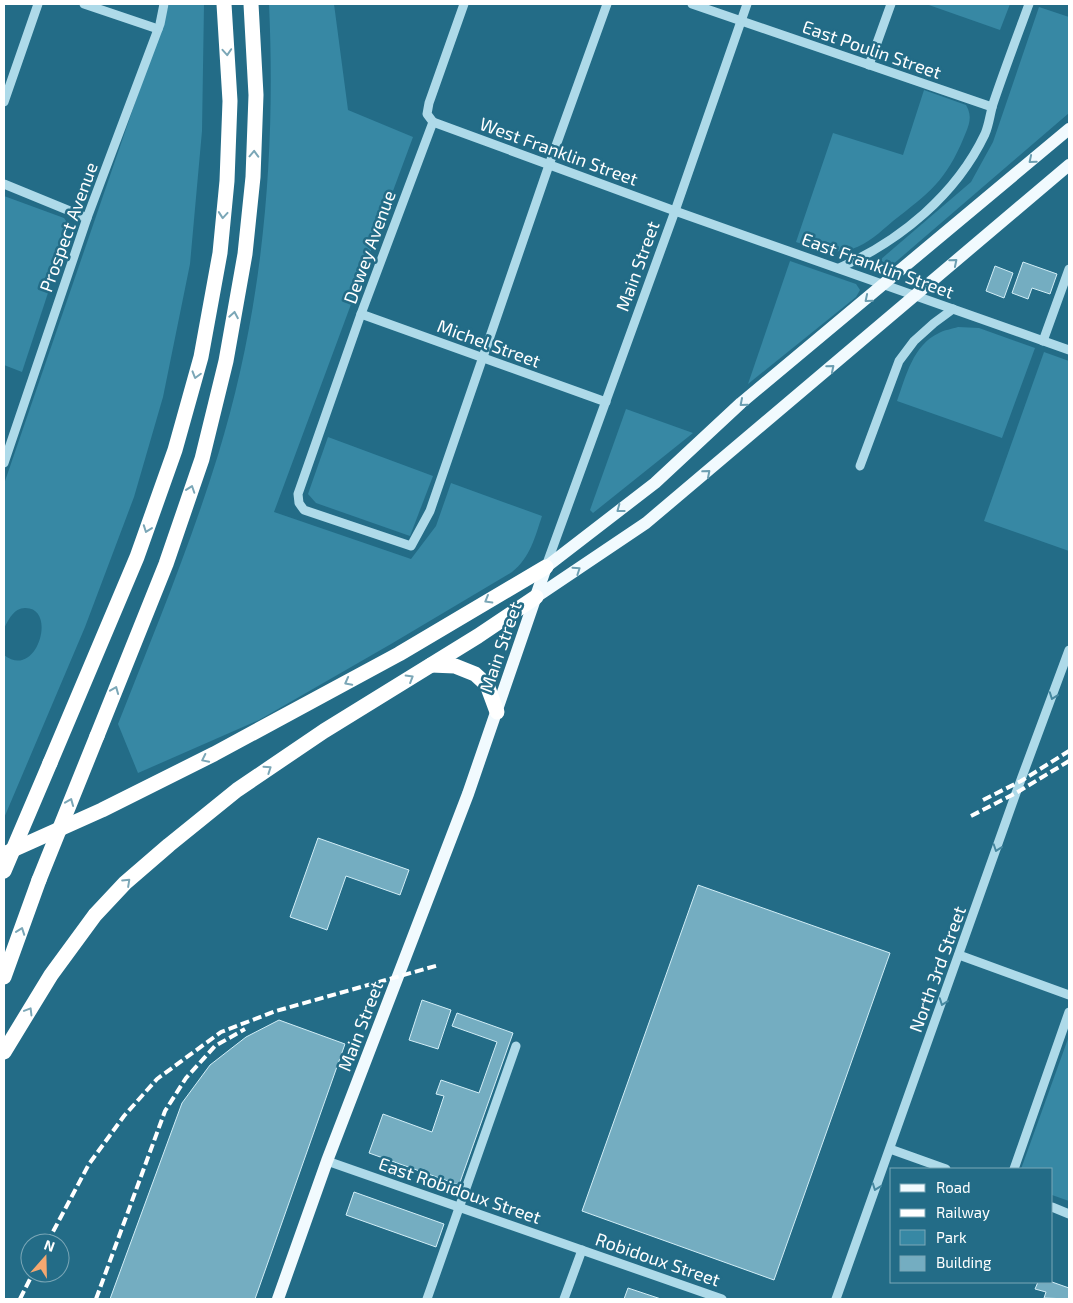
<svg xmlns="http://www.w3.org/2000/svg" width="1073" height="1303" viewBox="0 0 1073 1303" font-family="'Exo 2',sans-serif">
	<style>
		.green { fill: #3788a4 }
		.building { fill: #74adc1; stroke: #d2eef7 }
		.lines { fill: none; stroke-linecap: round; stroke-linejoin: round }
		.minor { stroke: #aedae9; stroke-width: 9 }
		.major { stroke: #f1fafe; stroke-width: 12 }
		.highway { stroke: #fff; stroke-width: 15 }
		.rail { stroke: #fff; stroke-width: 4; stroke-dasharray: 9 4; stroke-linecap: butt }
		.highway-bridge { stroke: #fff; stroke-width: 15 }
		.oneway { stroke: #7ba7b7 }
		.oneway2 { stroke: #6b9eb1 }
		.oneway3 { stroke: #4688a0 }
		.labels { text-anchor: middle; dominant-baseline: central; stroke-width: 5; stroke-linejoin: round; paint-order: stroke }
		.street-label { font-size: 18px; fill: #fff; stroke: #236c87 }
	</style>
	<rect width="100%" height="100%" fill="#236c87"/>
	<!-- green -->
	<g class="green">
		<path d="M 169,4 L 204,4 L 202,131 L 190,264 L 163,397 L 134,497 L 85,627 L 4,818 L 4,655 C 37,681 58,607 25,608 C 14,608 8,620 4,629 L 4,484 Z"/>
		<path d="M 269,4 L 334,4 L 348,110 L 413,137 L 274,512 L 411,559 L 436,526 L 451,483 L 542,516 C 535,537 530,558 512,572 L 391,644 L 259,720 L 138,773 L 118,724 C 153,635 190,546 218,455 C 263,309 276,156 269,4 Z"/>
		<path d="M 926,4 L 1010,4 L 1000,30 Z"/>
		<path d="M 1039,7 L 1069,17 L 1069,113 L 891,266 L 880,260 L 971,182 L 993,142 Z"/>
		<path d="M 924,90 L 966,105 C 973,117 969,125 964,137 C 946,181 929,193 893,221 C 880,232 868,244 852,249 C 832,255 815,248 796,242 L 833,133 L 903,155 Z"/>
		<path d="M 4,196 L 64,218 L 68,224 L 67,235 L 22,372 L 4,365 Z"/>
		<path d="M 790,261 L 856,284 L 860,290 L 856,297 L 748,384 Z"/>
		<path d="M 958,327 L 979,328 L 1035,348 L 1002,438 L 897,401 C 906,376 913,345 939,333 C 944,330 952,329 958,327 Z"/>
		<path d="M 1044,352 L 1069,361 L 1069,551 L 984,521 Z"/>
		<path d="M 626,409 L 693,433 L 593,513 L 590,510 Z"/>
		<path d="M 328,437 L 433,476 L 410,536 L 316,503 L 308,494 Z"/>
		<path d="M 1069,1036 L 1069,1201 L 1052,1195 L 1052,1169 L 1021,1169 Z"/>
	</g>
	<!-- building -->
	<g class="building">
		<path d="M 1023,262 L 1057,274 L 1050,294 L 1032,288 L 1028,299 L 1012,293 Z"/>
		<path d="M 995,266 L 1013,273 L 1004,298 L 986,291 Z"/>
		<path d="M 318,838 L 409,870 L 400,895 L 346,876 L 327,930 L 290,917 Z"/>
		<path d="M 698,885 L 890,953 L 774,1280 L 582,1211 Z"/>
		<path d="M 422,1000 L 451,1010 L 438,1049 L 409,1040 Z"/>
		<path d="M 457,1013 L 513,1033 L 459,1185 L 369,1153 L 383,1114 L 432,1132 L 444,1096 L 436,1094 L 441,1080 L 479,1093 L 497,1042 L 452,1026 Z"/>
		<path d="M 279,1020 L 345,1044 L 255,1299 L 110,1299 L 182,1103 L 210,1065 L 246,1037 Z"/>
		<path d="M 354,1192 L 444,1224 L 436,1247 L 346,1215 Z"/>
		<path d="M 1038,1282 L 1052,1282 L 1069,1288 L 1069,1299 L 1044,1298 L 1046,1292 L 1035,1289 Z"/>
		<path d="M 628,1288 L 661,1299 L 624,1299 Z"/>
	</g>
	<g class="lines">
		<!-- minor -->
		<g class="minor">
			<path d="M 84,4 L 158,29"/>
			<path d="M 464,4 L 429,103 L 427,114 L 433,122 L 361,314 L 298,494 L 299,503 L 304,510 L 411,546 L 430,511 L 549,165 L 607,4"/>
			<path d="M 692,4 L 992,107"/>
			<path d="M 869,65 L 891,4"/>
			<path d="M 4,102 L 38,4"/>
			<path d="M 433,122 L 675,211 L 1069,350"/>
			<path d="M 4,184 L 87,218"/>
			<path d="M 839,268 C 900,241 956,195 985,134 C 989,125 990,114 993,104 C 1004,71 1017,37 1029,4"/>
			<path d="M 361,314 L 606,402"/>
			<path d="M 1043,341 L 1069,269"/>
			<path d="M 4,463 L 87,218 L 160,24 L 164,4"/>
			<path d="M 860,466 L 899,361 L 914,341 L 934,323 L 953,309"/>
			<path d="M 546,566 L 675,211 L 747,4"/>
			<path d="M 959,955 L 1069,995"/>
			<path d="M 890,1149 L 946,1169"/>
			<path d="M 327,1161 L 722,1299"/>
			<path d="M 1014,1169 L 1069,1012"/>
			<path d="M 1052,1207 L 1069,1214"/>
			<path d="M 427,1299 L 516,1046"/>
			<path d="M 564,1299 L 582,1250"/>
			<path d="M 836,1299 L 1016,793 L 1069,650"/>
		</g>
		<!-- major -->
		<g class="major">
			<path d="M 536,597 L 646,523 L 1069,165"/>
			<path d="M 278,1299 L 327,1161 L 468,794 L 546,567 L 655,483 L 741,403 L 1069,129"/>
		</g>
		<!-- highway -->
		<g class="highway">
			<path d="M 431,665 L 455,666 L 475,674 L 487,685 L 497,712"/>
			<path d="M 97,736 L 166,564 L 202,459 L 226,361 L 245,254 L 253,177 L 256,95 L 251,4"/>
			<path d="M 50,763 L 137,557 L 175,450 L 201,357 L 220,253 L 227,181 L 230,101 L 224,4"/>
			<path d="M 6,853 L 102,810 L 214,754 L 399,654 L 546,567"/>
			<path d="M 4,977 L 39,880"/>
			<path d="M 4,1052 L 51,975 L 95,915 L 125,883 L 169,845 L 237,790 L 324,731 L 478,636 L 536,597"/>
		</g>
		<!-- rail -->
		<g class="rail">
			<path d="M 983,800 L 1021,781 L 1069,751"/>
			<path d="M 971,816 L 1016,793 L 1069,761"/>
			<path d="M 47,1243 L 89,1164 L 124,1116 L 157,1079 L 221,1032 L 276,1011 L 439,965"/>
			<path d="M 20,1299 L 33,1273"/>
			<path d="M 96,1299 L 165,1111 L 186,1078 L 215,1046 L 245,1029"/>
		</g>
		<!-- highway-bridge -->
		<g class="highway-bridge">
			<path d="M 4,871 L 50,763"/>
			<path d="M 39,880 L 97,736"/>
		</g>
	</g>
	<!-- one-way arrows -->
	<defs><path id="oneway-chevron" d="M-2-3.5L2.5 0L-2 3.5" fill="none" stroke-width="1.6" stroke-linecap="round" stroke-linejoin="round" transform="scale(1.25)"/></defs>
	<g class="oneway">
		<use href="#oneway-chevron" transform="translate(227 52) rotate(86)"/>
		<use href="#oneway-chevron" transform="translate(254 154) rotate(-88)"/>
		<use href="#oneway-chevron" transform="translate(223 215) rotate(95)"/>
		<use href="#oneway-chevron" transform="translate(234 315) rotate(-80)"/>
		<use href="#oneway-chevron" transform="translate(196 375) rotate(106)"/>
		<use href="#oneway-chevron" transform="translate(191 489) rotate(-71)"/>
		<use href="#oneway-chevron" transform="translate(147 529) rotate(110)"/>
		<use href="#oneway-chevron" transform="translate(488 600) rotate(150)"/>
		<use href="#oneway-chevron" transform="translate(410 678) rotate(-31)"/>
		<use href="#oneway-chevron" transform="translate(348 682) rotate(152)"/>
		<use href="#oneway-chevron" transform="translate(115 690) rotate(-68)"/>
		<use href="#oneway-chevron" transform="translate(205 759) rotate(154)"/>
		<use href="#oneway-chevron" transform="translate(268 769) rotate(-34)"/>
		<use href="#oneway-chevron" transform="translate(70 802) rotate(-68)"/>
		<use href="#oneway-chevron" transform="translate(127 882) rotate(-43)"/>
		<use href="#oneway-chevron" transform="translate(21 931) rotate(-70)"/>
		<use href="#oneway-chevron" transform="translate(29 1011) rotate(-59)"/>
	</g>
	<g class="oneway2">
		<use href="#oneway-chevron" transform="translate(1032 160) rotate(140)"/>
		<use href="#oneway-chevron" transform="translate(954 262) rotate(-40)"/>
		<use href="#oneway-chevron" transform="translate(868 299) rotate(140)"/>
		<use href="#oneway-chevron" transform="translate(831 368) rotate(-40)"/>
		<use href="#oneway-chevron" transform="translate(743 403) rotate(139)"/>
		<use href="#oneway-chevron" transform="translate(707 473) rotate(-41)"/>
		<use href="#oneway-chevron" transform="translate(620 509) rotate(143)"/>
		<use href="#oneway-chevron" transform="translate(577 570) rotate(-34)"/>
	</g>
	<g class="oneway3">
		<use href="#oneway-chevron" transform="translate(1053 696) rotate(110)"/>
		<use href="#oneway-chevron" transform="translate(997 848) rotate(109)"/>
		<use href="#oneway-chevron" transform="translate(943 1002) rotate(110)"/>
		<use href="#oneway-chevron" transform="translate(876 1187) rotate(110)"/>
	</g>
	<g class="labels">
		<!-- street labels -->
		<g class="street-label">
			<text transform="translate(872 49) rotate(19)">East Poulin Street</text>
			<text transform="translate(559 151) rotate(20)">West Franklin Street</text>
			<text transform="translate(68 227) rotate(-70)">Prospect Avenue</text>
			<text transform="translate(369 247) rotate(-70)">Dewey Avenue</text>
			<text transform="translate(878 265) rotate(20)">East Franklin Street</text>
			<text transform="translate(637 266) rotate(-70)">Main Street</text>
			<text transform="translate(489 343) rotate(20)">Michel Street</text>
			<text transform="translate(500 647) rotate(-71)">Main Street</text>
			<text transform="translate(937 969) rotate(-70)">North 3rd Street</text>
			<text transform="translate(360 1026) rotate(-69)">Main Street</text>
			<text transform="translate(460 1190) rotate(19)">East Robidoux Street</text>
			<text transform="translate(658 1259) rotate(19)">Robidoux Street</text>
		</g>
	</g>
	<!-- border -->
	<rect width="1073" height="1303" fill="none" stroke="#ffffff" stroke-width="10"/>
	<!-- legend -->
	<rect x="890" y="1168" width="162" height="115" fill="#236c87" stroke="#7ba7b7"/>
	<rect x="900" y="1184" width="25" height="8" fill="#f1fafe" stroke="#7ba7b7"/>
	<text x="936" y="1193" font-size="15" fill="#ffffff">Road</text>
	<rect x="900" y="1209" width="25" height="8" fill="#ffffff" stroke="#7ba7b7"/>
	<text x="936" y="1218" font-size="15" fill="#ffffff">Railway</text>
	<rect x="900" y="1230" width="25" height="15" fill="#3788a4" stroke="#7ba7b7"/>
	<text x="936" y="1243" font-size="15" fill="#ffffff">Park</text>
	<rect x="900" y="1256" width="25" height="15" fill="#74adc1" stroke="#7ba7b7"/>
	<text x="936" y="1268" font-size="15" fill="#ffffff">Building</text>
	<!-- north arrow -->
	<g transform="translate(45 1258) rotate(20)"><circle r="24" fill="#236c87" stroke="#7ba7b7"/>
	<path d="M0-4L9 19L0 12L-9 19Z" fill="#f4a870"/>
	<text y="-8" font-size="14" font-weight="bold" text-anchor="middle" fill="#ffffff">N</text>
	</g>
</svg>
